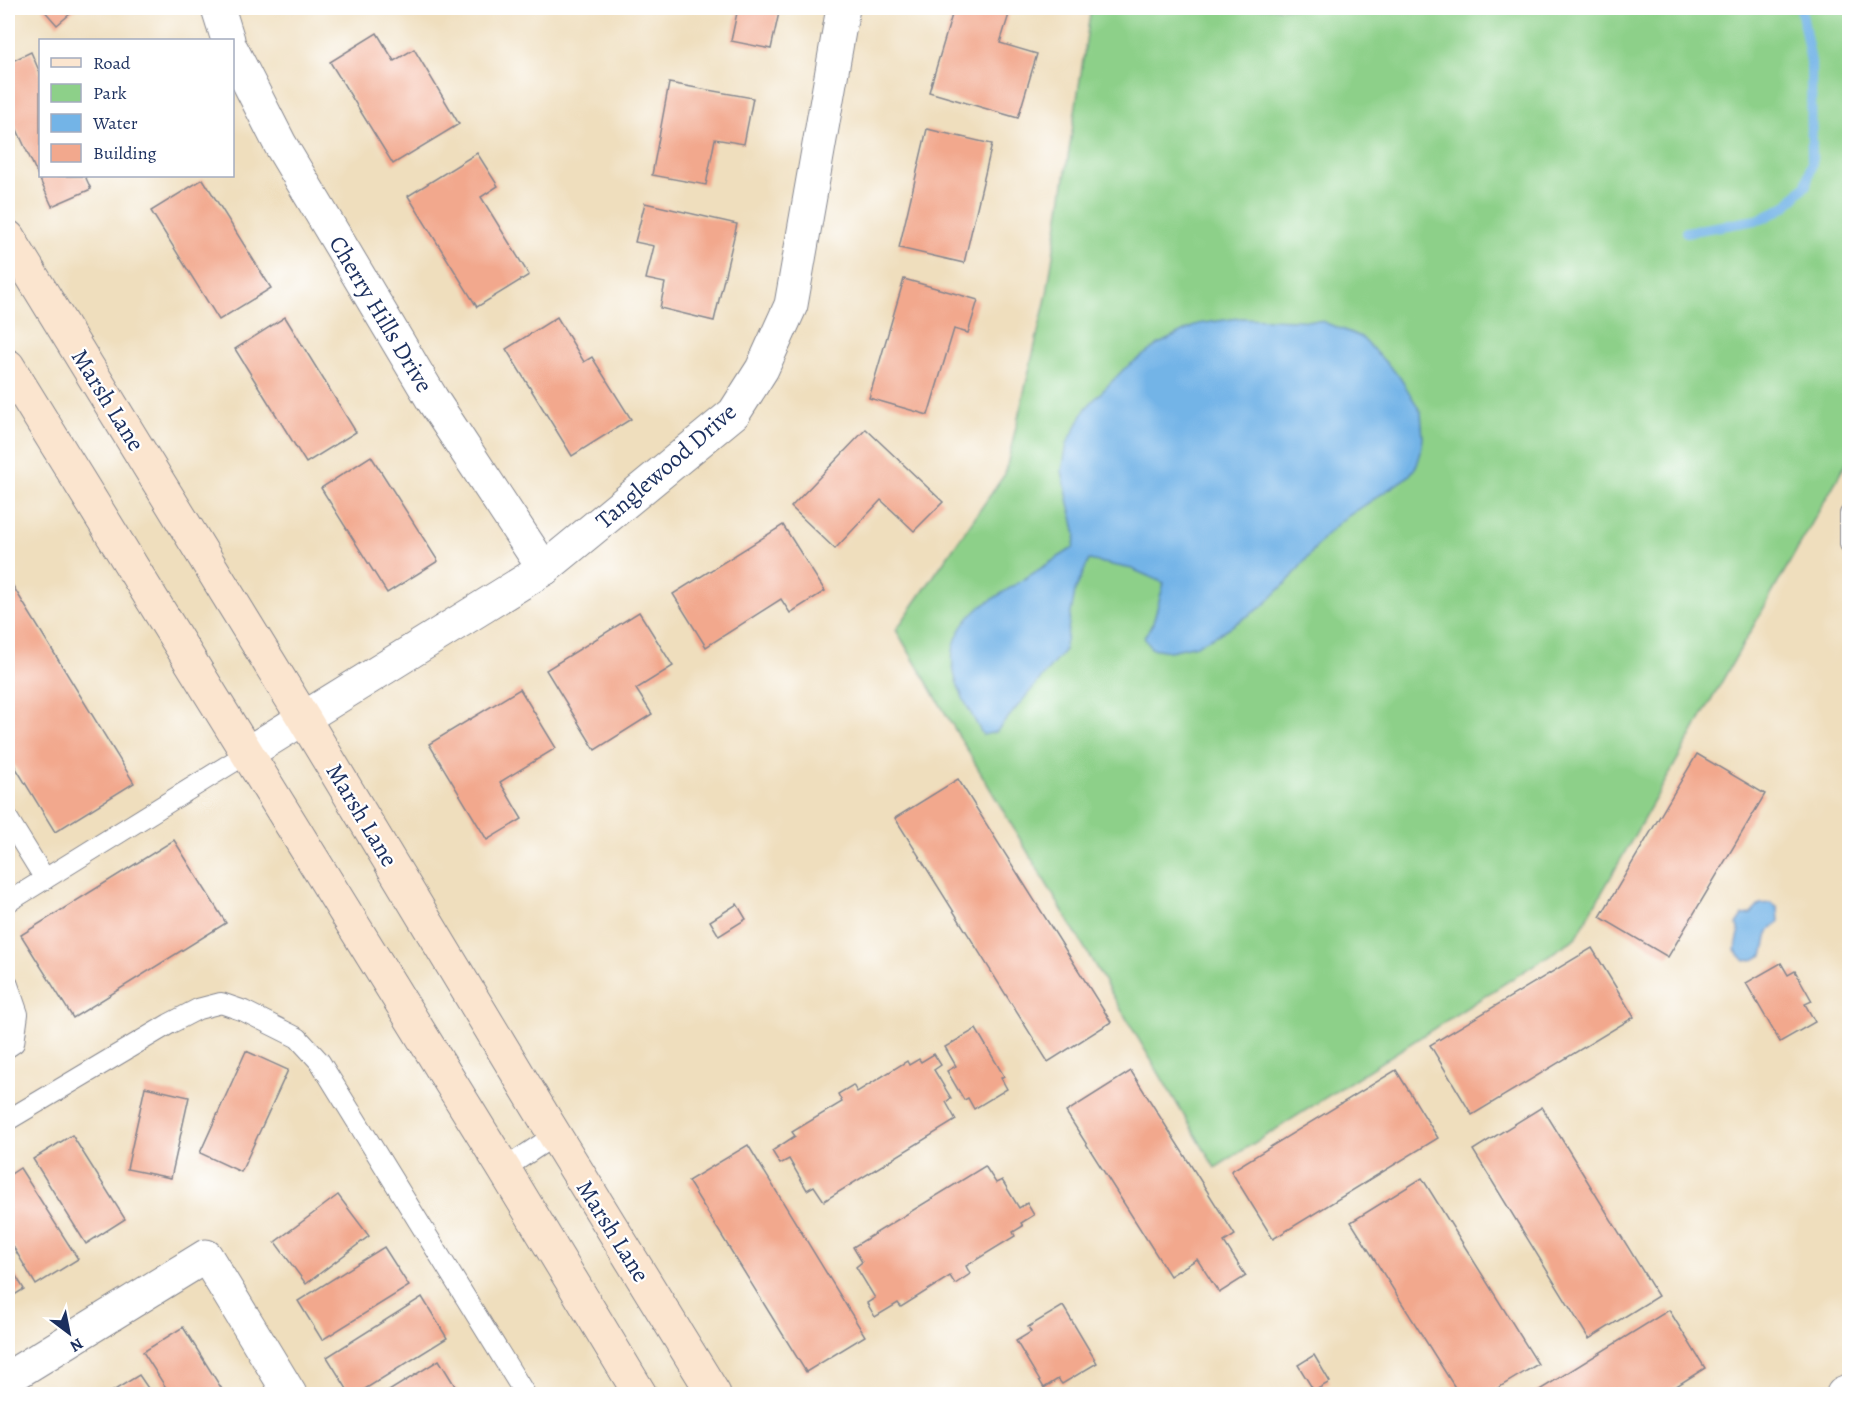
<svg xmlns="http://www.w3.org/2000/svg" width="1857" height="1402" viewBox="0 0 1857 1402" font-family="Alegreya,serif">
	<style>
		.green { fill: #8dd089; stroke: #548074; stroke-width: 1.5 }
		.water { fill: #73b4e7; stroke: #4772a2; stroke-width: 1.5 }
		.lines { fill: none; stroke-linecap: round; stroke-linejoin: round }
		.stream { stroke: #73b4e7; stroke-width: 10 }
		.building { fill: #f2a88d }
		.service-casing { stroke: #85868e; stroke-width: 22 }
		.minor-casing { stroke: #85868e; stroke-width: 35 }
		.tertiary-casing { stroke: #85868e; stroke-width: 35 }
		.secondary-casing { stroke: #85868e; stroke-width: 35 }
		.service { stroke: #fff; stroke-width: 20 }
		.minor { stroke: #fff; stroke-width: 33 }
		.tertiary { stroke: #fff; stroke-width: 33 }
		.secondary { stroke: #fbe5cf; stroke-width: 33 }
		.labels { text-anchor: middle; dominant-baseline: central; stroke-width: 4.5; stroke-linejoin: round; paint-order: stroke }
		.street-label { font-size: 24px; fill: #1b2f5e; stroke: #fff }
	</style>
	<rect width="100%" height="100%" fill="#fff"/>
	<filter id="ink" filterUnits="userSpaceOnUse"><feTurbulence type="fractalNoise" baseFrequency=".0167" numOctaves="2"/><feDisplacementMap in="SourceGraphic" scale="12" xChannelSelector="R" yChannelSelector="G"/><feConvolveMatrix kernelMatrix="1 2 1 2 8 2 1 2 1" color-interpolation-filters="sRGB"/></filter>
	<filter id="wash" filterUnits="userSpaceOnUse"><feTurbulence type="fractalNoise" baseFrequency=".008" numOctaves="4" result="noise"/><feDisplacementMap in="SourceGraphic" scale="24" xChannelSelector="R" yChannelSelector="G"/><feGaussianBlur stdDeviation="1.35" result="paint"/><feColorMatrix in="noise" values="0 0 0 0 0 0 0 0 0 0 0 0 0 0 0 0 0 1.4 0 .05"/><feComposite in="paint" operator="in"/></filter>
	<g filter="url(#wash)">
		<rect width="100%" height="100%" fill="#efdebd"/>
		<!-- green -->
		<path class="green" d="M 1091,8 L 1849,8 L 1849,458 L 1576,938 L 1215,1168 L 896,630 L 1005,474 L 1047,294 Z"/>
		<!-- water -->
		<g class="water">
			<path d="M 1239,318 L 1321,321 L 1361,337 L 1399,376 L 1421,412 L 1423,438 L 1421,452 L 1417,465 L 1409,476 L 1342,520 L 1324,537 L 1291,578 L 1262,607 L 1219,634 L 1197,645 L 1170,651 L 1151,648 L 1144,637 L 1153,623 L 1164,583 L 1132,569 L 1089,560 L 1075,591 L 1064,651 L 996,732 L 983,735 C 957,688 931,650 980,607 L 1073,548 L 1076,535 L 1062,471 L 1067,444 L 1086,408 L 1124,369 L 1159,344 L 1198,324 Z"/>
			<path d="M 1771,903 L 1778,908 L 1779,922 C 1762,935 1769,938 1763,955 L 1756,959 L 1745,961 L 1735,950 L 1739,934 L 1737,924 L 1743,915 L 1751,914 L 1760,904 Z"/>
		</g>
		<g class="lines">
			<!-- stream -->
			<path class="stream" d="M 1686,232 L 1762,219 L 1786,206 L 1806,185 L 1812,163 L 1811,62 L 1801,8"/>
		</g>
		<g id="blocks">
			<!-- building -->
			<g class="building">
				<path d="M 42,8 L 77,8 L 57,25 Z"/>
				<path d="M 738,8 L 780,8 L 771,49 L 731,41 Z"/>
				<path d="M 954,8 L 1011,8 L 1000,43 L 1037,54 L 1018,118 L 929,92 Z"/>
				<path d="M 377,33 L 394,61 L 414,49 L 459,124 L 393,164 L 330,62 Z"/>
				<path d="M 31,52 L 40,73 L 40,176 L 85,176 L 91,189 L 52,206 L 8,110 L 8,63 Z"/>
				<path d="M 669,83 L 753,98 L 744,144 L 715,139 L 706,185 L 652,175 Z"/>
				<path d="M 927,129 L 992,144 L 964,263 L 899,248 Z"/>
				<path d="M 477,153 L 498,186 L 481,197 L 529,275 L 477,307 L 408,196 Z"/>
				<path d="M 203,179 L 271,288 L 219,320 L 151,211 Z"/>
				<path d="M 645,203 L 737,224 L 714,321 L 660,308 L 665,283 L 646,279 L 654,246 L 635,242 Z"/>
				<path d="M 904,279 L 978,300 L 968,333 L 954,329 L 928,415 L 869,398 Z"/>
				<path d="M 285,317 L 356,432 L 306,463 L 235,349 Z"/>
				<path d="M 557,317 L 584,362 L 592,357 L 631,419 L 572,456 L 506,349 Z"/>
				<path d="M 866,429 L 943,502 L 914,531 L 881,500 L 835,549 L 791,507 Z"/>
				<path d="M 371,456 L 438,561 L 387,593 L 321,488 Z"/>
				<path d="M 783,525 L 825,591 L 790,613 L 781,599 L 706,647 L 673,594 Z"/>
				<path d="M 8,578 L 134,783 L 55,832 L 8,755 Z"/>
				<path d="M 639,612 L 673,666 L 636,689 L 652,714 L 595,750 L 546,670 Z"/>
				<path d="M 520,689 L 556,748 L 500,782 L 522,819 L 487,840 L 429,744 Z"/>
				<path d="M 1697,754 L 1765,794 L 1668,957 L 1600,917 Z"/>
				<path d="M 958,779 L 1111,1022 L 1048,1062 L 895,818 Z"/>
				<path d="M 174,840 L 226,923 L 73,1018 L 21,935 Z"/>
				<path d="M 737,904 L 746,919 L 719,936 L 710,921 Z"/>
				<path d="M 1592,948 L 1634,1017 L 1472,1115 L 1430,1045 Z"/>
				<path d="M 1781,963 L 1788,975 L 1795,971 L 1812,1001 L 1805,1004 L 1815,1022 L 1780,1042 L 1746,983 Z"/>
				<path d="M 976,1029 L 1004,1076 L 1001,1078 L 1007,1089 L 974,1109 L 968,1098 L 964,1100 L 947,1071 L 956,1066 L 945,1047 Z"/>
				<path d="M 246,1051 L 288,1070 L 241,1172 L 200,1153 Z"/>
				<path d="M 934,1054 L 941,1065 L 934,1070 L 951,1098 L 946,1102 L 956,1120 L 824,1201 L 814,1186 L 807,1190 L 789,1159 L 780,1164 L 772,1151 L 795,1136 L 792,1132 L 842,1102 L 838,1094 L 853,1085 L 857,1092 L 907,1061 L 909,1065 L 919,1059 L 921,1062 Z"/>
				<path d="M 1396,1070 L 1438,1138 L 1273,1239 L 1231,1171 Z"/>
				<path d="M 1131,1071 L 1235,1235 L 1224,1242 L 1246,1276 L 1219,1293 L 1197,1259 L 1170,1276 L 1066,1112 Z"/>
				<path d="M 145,1087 L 189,1097 L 171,1178 L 127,1169 Z"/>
				<path d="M 1542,1107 L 1658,1296 L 1589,1339 L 1473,1150 Z"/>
				<path d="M 72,1135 L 125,1219 L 86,1244 L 33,1159 Z"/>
				<path d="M 748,1145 L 865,1336 L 806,1372 L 688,1181 Z"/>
				<path d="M 985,1166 L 996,1183 L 1002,1180 L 1019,1208 L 1027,1203 L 1034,1215 L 1021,1223 L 1023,1226 L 1013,1232 L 1015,1236 L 966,1266 L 970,1274 L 955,1284 L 950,1276 L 901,1307 L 898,1303 L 875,1317 L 867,1303 L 875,1298 L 856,1267 L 862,1262 L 853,1247 Z"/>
				<path d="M 20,1168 L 78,1259 L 36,1285 L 8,1238 L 8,1176 Z"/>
				<path d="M 1422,1178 L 1538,1364 L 1488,1394 L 1459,1394 L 1351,1222 Z"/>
				<path d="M 338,1195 L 369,1236 L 306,1284 L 275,1242 Z"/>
				<path d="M 384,1247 L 409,1286 L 322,1340 L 298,1301 Z"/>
				<path d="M 8,1263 L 24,1289 L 8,1299 Z"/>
				<path d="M 422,1297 L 447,1338 L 357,1394 L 350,1394 L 327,1357 Z"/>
				<path d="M 1063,1306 L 1097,1363 L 1062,1384 L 1058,1379 L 1044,1388 L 1016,1341 L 1031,1332 L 1028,1327 Z"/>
				<path d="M 1669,1310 L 1705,1368 L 1664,1394 L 1533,1394 Z"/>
				<path d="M 183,1327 L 225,1394 L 170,1394 L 143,1352 Z"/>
				<path d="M 1314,1355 L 1330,1382 L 1314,1391 L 1298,1365 Z"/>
				<path d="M 439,1360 L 460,1394 L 384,1394 Z"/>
				<path d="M 139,1375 L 152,1394 L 108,1394 Z"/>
			</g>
		</g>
	</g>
	<g filter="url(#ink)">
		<use href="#blocks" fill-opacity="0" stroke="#85868e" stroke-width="1.5"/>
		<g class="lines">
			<!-- service casing -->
			<g class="service-casing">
				<g id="service">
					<path d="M 1850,514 L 1850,544"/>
					<path d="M 8,819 L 45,879"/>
					<path d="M 8,902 L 246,754"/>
					<path d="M 8,985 L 18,1014 L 14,1043 L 8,1047"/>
					<path d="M 8,1120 L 169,1024 L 198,1009 L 221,1003 L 244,1011 L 298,1038 L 320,1062 L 525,1394"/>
					<path d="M 504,1169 L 555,1135"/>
				</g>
			</g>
			<!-- minor casing -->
			<g class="minor-casing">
				<g id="minor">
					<path d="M 218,8 L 228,40"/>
					<path d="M 232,50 L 280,144 L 432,399 L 544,569"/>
					<path d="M 246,754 L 544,569 L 734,413 L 762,369 L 791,305 L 843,8"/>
					<path d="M 8,1378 L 206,1256 L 290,1394"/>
				</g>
			</g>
			<!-- tertiary casing -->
			<g class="tertiary-casing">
				<path id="tertiary" d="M 1843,1394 L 1850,1391"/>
			</g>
			<!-- secondary casing -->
			<g class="secondary-casing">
				<g id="secondary">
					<path d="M 8,237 L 304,719 L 548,1124 L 714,1394"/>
					<path d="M 8,366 L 504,1169 L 640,1394"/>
				</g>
			</g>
			<!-- service -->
			<use href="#service" class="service"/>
			<!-- minor -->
			<use href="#minor" class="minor"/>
			<!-- tertiary -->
			<use href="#tertiary" class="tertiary"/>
			<!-- secondary -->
			<use href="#secondary" class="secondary"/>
		</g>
	</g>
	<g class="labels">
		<!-- street labels -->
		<g class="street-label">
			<text transform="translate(381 314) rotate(59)">Cherry Hills Drive</text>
			<text transform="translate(108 400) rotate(58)">Marsh Lane</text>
			<text transform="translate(666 466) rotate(-41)">Tanglewood Drive</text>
			<text transform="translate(362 815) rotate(59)">Marsh Lane</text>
			<text transform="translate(613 1231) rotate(58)">Marsh Lane</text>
		</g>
	</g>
	<!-- margin -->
	<rect width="1857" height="1402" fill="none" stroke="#fff" stroke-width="30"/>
	<!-- legend -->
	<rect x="39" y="39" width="195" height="138" fill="#ffffff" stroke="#a4acbf" stroke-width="1.5"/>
	<rect x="51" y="58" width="30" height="9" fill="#fbe5cf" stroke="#a4acbf" stroke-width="1.5"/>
	<text x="93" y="69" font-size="18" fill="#1b2f5e">Road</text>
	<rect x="51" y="84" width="30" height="18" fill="#8dd089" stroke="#a4acbf" stroke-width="1.5"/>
	<text x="93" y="99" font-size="18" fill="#1b2f5e">Park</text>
	<rect x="51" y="114" width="30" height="18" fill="#73b4e7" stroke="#a4acbf" stroke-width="1.5"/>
	<text x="93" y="129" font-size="18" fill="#1b2f5e">Water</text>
	<rect x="51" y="144" width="30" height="18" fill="#f2a88d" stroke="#a4acbf" stroke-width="1.5"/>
	<text x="93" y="159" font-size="18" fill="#1b2f5e">Building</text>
	<!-- north arrow -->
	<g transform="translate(69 1333) rotate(148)" stroke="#ffffff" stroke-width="4.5" paint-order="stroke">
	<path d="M0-4.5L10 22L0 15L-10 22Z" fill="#1b2f5e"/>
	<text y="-9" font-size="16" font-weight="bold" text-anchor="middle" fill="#1b2f5e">N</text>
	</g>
</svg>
